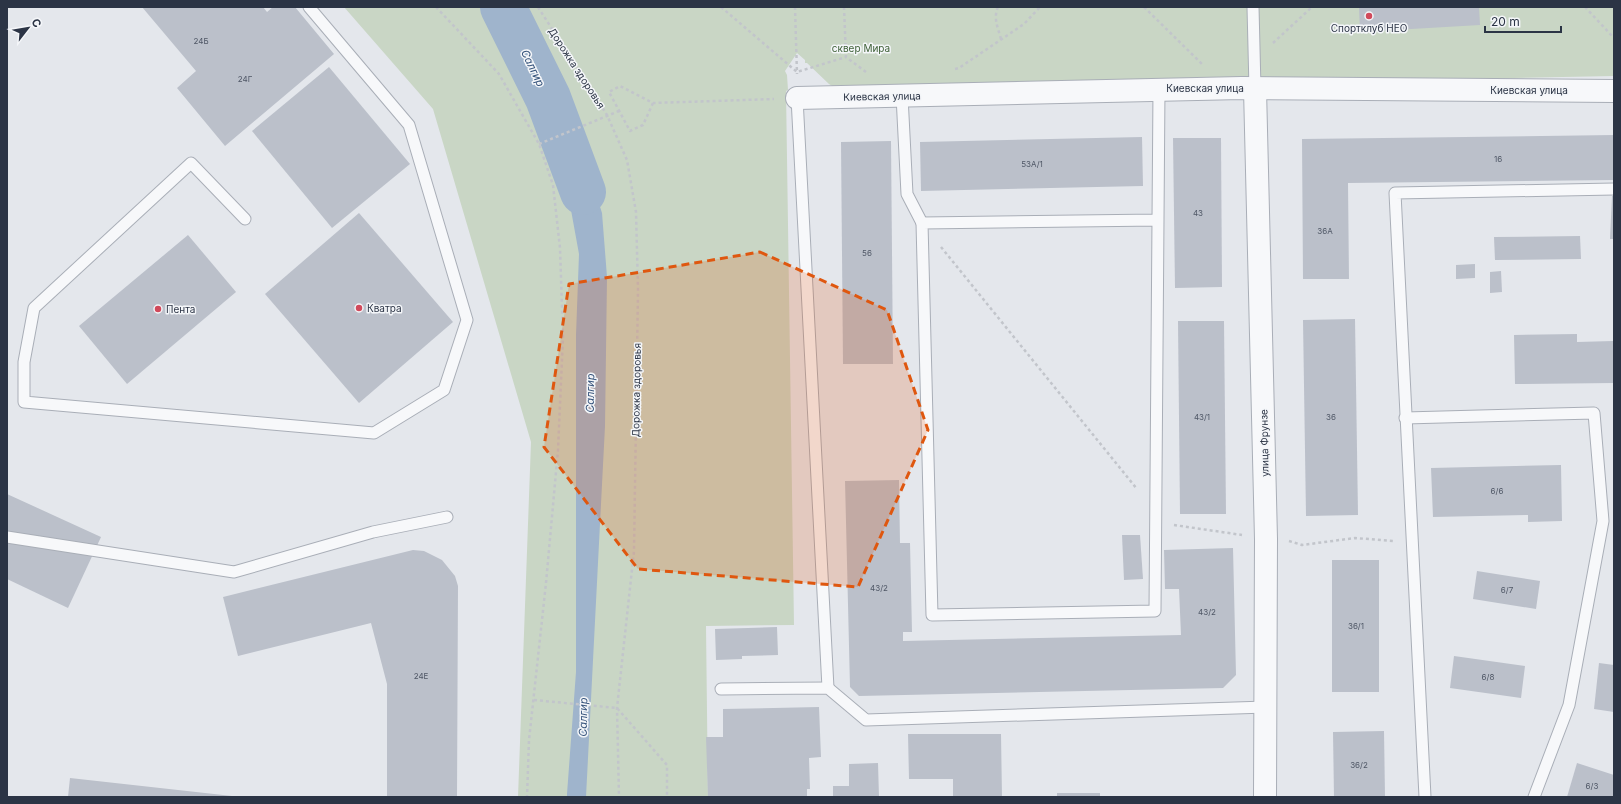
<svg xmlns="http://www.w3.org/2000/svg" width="1621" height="804" viewBox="0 0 1621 804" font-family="Inter,sans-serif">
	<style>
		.green { fill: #c9d6c5 }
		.water { fill: #9fb4cc }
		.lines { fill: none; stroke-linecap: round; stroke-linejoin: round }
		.river { stroke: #9fb4cc; stroke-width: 46 }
		.building { fill: #bbc0ca }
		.service-casing { stroke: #a9aeb7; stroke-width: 13 }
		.minor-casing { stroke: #a9aeb7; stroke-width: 24 }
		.path { stroke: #c2c5cb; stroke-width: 2.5; stroke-dasharray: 3 3; stroke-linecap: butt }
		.service { stroke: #f7f8fa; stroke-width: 11 }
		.minor { stroke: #f7f8fa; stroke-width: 22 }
		.marked { fill: #df570f; fill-opacity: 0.2; stroke: #df570f; stroke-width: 3; stroke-dasharray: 8 5; stroke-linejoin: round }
		.poi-dot { fill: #d1495b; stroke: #f4f6f9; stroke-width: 1.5 }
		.labels { text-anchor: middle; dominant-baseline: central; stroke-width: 3; stroke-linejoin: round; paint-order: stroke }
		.number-label { font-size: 8px; fill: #4f5766 }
		.poi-label { font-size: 10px; fill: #2b3445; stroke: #f4f6f9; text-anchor: start }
		.park-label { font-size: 10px; fill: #3f6138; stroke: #f4f6f9 }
		.street-label { font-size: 10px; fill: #2b3445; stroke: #f4f6f9 }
		.water-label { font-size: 11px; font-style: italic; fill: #34527a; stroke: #f4f6f9 }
	</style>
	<rect width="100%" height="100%" fill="#e4e7ec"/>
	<!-- green -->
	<path class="green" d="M 344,7 L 1614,7 L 1614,76 L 840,91 L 829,84 L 807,63 L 805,63 L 805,60 L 797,53 L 785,71 L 787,75 L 788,90 L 786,91 L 794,625 L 706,626 L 708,797 L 518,797 L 531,442 L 433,109 Z"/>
	<!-- water -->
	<path class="water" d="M 574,125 L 602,213 L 607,277 L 605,426 L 586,797 L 567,797 L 567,794 L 576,672 L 576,335 L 579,254 L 569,199 L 549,138 Z"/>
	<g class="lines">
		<!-- river -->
		<path class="river" d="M 503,7 L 548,98 L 583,192"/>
	</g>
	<!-- building -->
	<g class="building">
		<path d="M 142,7 L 263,7 L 267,12 L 273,7 L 295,7 L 334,54 L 225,146 L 177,88 L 196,71 Z"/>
		<path d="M 1359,7 L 1479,7 L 1480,25 L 1360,32 Z"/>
		<path d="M 329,67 L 410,164 L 332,228 L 252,131 Z"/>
		<path d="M 1614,135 L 1614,180 L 1348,183 L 1349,279 L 1303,279 L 1302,139 Z"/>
		<path d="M 1142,137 L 1143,186 L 921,191 L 920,142 Z"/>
		<path d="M 1173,138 L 1221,138 L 1222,287 L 1175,288 Z"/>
		<path d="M 891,141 L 893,364 L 843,364 L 841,142 Z"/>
		<path d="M 1612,196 L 1614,196 L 1614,239 L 1610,239 Z"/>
		<path d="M 359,213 L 453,322 L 359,403 L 265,294 Z"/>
		<path d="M 188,235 L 236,292 L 127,384 L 79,326 Z"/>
		<path d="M 1580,236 L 1581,259 L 1495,260 L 1494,237 Z"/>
		<path d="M 1475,264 L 1475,278 L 1456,279 L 1456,265 Z"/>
		<path d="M 1501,271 L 1502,292 L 1490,293 L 1490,272 Z"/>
		<path d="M 1355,319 L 1358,515 L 1306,516 L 1303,320 Z"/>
		<path d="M 1178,321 L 1224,321 L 1226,514 L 1180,514 Z"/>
		<path d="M 1577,334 L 1577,342 L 1613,341 L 1614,383 L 1515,384 L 1514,335 Z"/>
		<path d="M 1561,465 L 1562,521 L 1528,522 L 1528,515 L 1433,517 L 1431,468 Z"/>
		<path d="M 899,480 L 900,543 L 910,543 L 912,632 L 903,632 L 903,641 L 1181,635 L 1179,589 L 1165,589 L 1164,550 L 1233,548 L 1236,675 L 1223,688 L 859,696 L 850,687 L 845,481 Z"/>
		<path d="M 7,494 L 101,537 L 68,608 L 7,579 Z"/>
		<path d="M 1122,535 L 1140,535 L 1143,579 L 1124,580 Z"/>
		<path d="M 413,550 L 424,551 L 442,560 L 455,576 L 458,586 L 457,797 L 387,797 L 387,684 L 371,623 L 238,656 L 223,597 Z"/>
		<rect x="1332" y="560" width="47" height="132"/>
		<path d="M 1477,571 L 1540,581 L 1536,609 L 1473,599 Z"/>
		<path d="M 777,627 L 778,655 L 742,656 L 742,659 L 716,660 L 715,629 Z"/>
		<path d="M 1454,656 L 1525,666 L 1521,698 L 1450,688 Z"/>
		<path d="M 1599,663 L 1614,665 L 1614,712 L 1594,709 Z"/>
		<path d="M 819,707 L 821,757 L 809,758 L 810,789 L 807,789 L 807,797 L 708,797 L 706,737 L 723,737 L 723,709 Z"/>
		<path d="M 1384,731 L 1385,797 L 1334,797 L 1333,732 Z"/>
		<path d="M 908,734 L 1001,734 L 1002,797 L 953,797 L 953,779 L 909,779 Z"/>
		<path d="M 878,763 L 879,797 L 833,797 L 833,786 L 849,786 L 849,764 Z"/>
		<path d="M 1577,763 L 1614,775 L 1614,797 L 1567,797 Z"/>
		<path d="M 70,778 L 232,796 L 232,797 L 68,797 Z"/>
		<rect x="1057" y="793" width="43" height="4"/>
	</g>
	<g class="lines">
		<!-- service casing -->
		<g class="service-casing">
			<g id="service">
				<path d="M 1253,7 L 1255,89"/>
				<path d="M 902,96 L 907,194 L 922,223"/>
				<path d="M 797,98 L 828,688"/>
				<path d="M 245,219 L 191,163 L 34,308 L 24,362 L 24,402 L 374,433 L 444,390 L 467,320 L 409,125 L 309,7"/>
				<path d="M 1157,220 L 922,223 L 932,615 L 1155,611 L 1159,89"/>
				<path d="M 1405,418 L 1594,413 L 1603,521 L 1569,705 L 1534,797"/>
				<path d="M 7,537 L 234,572 L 373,532 L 447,517"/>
				<path d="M 721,689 L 828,688 L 866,720 L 1266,707"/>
				<path d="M 1425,797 L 1395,193 L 1614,189"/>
			</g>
		</g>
		<!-- minor casing -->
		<g class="minor-casing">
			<g id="minor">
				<path d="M 1255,89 L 1266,539 L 1265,797"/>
				<path d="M 797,98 L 1242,88 L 1614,91"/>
			</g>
		</g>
		<!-- path -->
		<g class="path">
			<path d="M 436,7 L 499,74 L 539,144 L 553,185 L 560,248 L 563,337 L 558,450 L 546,583 L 529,740 L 527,797"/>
			<path d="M 538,7 L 607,115 L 627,160 L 636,212 L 638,290 L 634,551 L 617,708 L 619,797"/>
			<path d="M 721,7 L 797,72 L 846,57"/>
			<path d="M 795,7 L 797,74"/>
			<path d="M 844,7 L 846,57 L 866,72"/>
			<path d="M 998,7 C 993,18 998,28 1001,39"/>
			<path d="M 1144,7 L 1202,64"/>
			<path d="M 1585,7 L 1614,38"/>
			<path d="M 1273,43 L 1312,7"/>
			<path d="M 955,69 L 959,68 L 1024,24 L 1040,7"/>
			<path d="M 653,103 L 643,125 L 630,131 L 609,92 L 620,86 L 653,103 L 774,99"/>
			<path d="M 539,144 L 619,111"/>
			<path d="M 941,247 L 1137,489"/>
			<path d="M 1174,525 L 1242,535"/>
			<path d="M 1289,541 L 1302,545 L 1355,538 L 1393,541"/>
			<path d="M 534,700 L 617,708 L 667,765 L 667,797"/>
		</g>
		<!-- service -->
		<use href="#service" class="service"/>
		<!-- minor -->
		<use href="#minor" class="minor"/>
	</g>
	<!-- marked area -->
	<path class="marked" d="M 760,252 L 887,310 L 928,430 L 858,587 L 638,569 L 544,447 L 569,284 Z"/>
	<!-- markers -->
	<g class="poi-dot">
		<circle cx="1369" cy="16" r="4"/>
		<circle cx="359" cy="308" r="4"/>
		<circle cx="158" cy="309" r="4"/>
	</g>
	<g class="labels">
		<!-- number labels -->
		<g class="number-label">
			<text x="201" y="41">24Б</text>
			<text x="245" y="79">24Г</text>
			<text x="1498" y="159">16</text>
			<text x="1032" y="164">53А/1</text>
			<text x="1198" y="213">43</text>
			<text x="1325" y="231">36А</text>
			<text x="867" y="253">56</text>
			<text x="1202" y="417">43/1</text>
			<text x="1331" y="417">36</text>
			<text x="1497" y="491">6/6</text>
			<text x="879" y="588">43/2</text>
			<text x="1507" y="590">6/7</text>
			<text x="1207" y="612">43/2</text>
			<text x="1356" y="626">36/1</text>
			<text x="421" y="676">24Е</text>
			<text x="1488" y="677">6/8</text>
			<text x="1359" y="765">36/2</text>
			<text x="1592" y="786">6/3</text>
		</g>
		<!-- poi labels -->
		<g class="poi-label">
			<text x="1369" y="28" text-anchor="middle">Спортклуб НЕО</text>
			<text x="367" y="308">Кватра</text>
			<text x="166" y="309">Пента</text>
		</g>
		<!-- park labels -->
		<g class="park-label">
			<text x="861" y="48">сквер Мира</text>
		</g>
		<!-- street labels -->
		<g class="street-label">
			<text transform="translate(577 68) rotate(57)">Дорожка здоровья</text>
			<text x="1205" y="88">Киевская улица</text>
			<text x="1529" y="90">Киевская улица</text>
			<text transform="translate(882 96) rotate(-1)">Киевская улица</text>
			<text transform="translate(636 390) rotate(-89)">Дорожка здоровья</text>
			<text transform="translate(1264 443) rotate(-91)">улица Фрунзе</text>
		</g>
		<!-- water labels -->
		<g class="water-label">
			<text transform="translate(533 68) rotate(64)">Салгир</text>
			<text transform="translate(590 393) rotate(-89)">Салгир</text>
			<text transform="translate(583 717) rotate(-89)">Салгир</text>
		</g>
	</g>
	<!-- border -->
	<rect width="1621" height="804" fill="none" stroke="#2b3445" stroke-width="16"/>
	<!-- north arrow -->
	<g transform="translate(28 28) rotate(59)" stroke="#f4f6f9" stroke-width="3" paint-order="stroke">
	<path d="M0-3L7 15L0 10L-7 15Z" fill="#2b3445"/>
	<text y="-6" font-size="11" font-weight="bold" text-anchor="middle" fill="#2b3445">С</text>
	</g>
	<!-- scale -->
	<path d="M1485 26v6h76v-6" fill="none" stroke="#2b3445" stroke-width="2"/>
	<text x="1491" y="26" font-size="12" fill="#2b3445" stroke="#f4f6f9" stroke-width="3" paint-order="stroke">20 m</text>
</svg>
